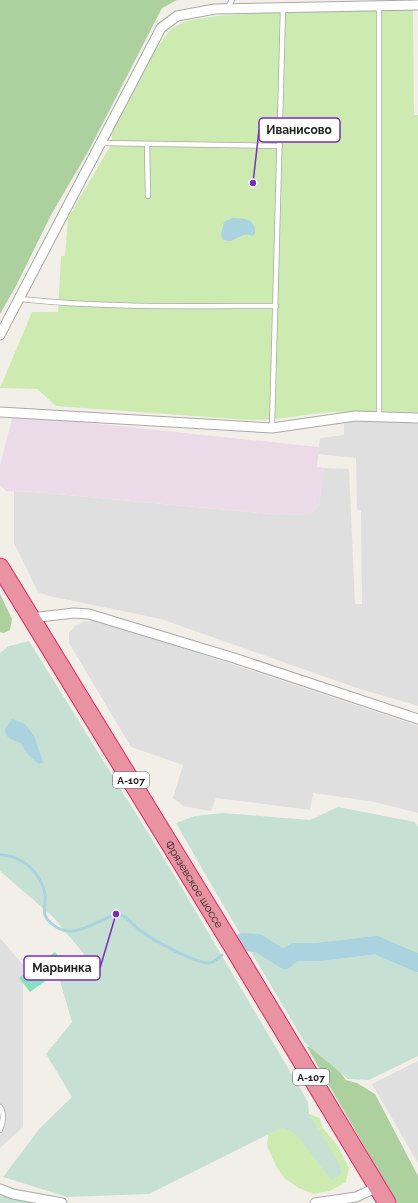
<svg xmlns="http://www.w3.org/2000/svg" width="418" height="1203" viewBox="0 0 418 1203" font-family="Raleway,sans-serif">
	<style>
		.residential { fill: #e0dfdf }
		.industrial { fill: #ebdbe8 }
		.grass { fill: #cdebb0 }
		.forest { fill: #add19e }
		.wetland { fill: #c6e0d4 }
		.pitch { fill: #88e0be }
		.water { fill: #aad3df }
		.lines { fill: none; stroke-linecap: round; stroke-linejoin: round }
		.stream { stroke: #aad3df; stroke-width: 3 }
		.river { stroke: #aad3df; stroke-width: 18 }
		.lane-casing { stroke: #a9a9a9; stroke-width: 6 }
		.street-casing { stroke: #a9a9a9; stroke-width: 11 }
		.highway-casing { stroke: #dc2a67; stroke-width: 19 }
		.lane { stroke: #fff; stroke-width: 4.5 }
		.street { stroke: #fff; stroke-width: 9 }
		.highway { stroke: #e892a2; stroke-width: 17 }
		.labels { text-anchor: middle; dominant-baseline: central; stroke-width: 4; stroke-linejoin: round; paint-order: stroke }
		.shield { fill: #fff; stroke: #646464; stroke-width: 1 }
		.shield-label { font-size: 10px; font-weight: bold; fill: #222 }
		.street-label { font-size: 11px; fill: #222; stroke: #fff }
		.leader { fill: none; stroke: #7b2cbf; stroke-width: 1.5 }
		.callout-dot { fill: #7b2cbf; stroke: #fff; stroke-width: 1.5 }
		.callout { fill: #fff; stroke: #7b2cbf; stroke-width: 1.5 }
		.callout-label { font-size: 12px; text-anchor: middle; font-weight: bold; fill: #222 }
	</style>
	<rect width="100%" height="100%" fill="#f2efe9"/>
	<!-- residential -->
	<g class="residential">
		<path d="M 344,421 L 418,423 L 418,706 L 357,688 L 161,619 L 49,596 L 38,592 L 14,543 L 14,491 L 35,492 L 282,515 L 310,514 L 319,505 L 324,468 L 349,469 L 355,604 L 362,604 L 361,511 L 357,509 L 356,458 L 318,454 L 320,438 L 344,435 Z"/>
		<path d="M 85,621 L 96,621 L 156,639 L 418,726 L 418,813 L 375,802 L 313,793 L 310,810 L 216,798 L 211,811 L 183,806 L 173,798 L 183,765 L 131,747 L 69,643 L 69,633 L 75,626 Z"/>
		<path d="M 0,938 L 23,965 L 23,1127 L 0,1148 Z"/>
		<path d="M 418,1061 L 418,1163 L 372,1084 Z"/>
	</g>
	<!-- industrial -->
	<path class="industrial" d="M 13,415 L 319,447 L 317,467 L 324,468 L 319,505 L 311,514 L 282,515 L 35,492 L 6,491 L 0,485 L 0,465 Z"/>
	<!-- grass -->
	<g class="grass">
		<path d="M 413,8 L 414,115 L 418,115 L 418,412 C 386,412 355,410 323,413 C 298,415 276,421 250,420 L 56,406 L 37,389 L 0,388 L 32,312 L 58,312 L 61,256 L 65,256 L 68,218 L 109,148 L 112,138 L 111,133 L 153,52 L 171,29 L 186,21 L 217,16 L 275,12 Z"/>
		<path d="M 297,1109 L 320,1118 L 322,1127 L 338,1146 L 349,1168 L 346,1182 L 330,1191 L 313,1194 L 299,1188 L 285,1179 L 276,1166 L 267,1146 L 270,1119 Z"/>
	</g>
	<!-- forest -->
	<g class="forest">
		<path d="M 0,0 L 177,0 L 162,8 L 89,150 L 51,215 L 16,286 L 0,314 Z"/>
		<path d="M 0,594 L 12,619 L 10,630 L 4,633 L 0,632 Z"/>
		<path d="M 319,1044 L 346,1080 L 357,1083 L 375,1094 L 418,1176 L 418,1203 L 397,1203 L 307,1047 Z"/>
	</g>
	<!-- wetland -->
	<g class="wetland">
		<path d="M 29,641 L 179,883 L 308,1102 L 309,1114 L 340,1165 L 341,1174 L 331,1180 L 296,1134 L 283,1127 L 149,1194 L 67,1197 L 3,1177 L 40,1128 L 72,1097 L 46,1054 L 72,1022 L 60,981 L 84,954 L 53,917 L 0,871 L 0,653 L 9,646 Z"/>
		<path d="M 338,807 L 415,822 L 418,827 L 418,1056 L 369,1080 L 348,1079 L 305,1043 L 216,893 L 176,823 L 195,816 L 223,813 L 310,820 Z"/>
		<path d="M 0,1196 L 45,1203 L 0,1203 Z"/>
	</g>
	<!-- pitch -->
	<path class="pitch" d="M 55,952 L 66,966 L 30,992 L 19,978 Z"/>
	<!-- water -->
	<g class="water">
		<path d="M 232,218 C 244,218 257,219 255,234 L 252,236 C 244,231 238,239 230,241 C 228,241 226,240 223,240 L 221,234 L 224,222 Z"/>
		<path d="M 12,719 L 25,724 L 34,736 L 43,762 L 39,764 C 31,758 25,752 21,743 C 13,740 5,739 5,729 Z"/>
	</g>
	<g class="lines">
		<!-- stream -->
		<path class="stream" d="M 0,855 C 21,854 41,873 45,894 C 46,901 43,909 45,915 C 48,923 59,930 67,931 C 80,933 103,919 116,914 C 127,914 132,925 141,931 C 153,940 194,963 209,963 C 214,962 218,959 222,955"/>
		<!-- river -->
		<path class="river" d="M 243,942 L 258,943 L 285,960 L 294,952 L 318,952 L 376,945 L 418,963"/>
		<!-- lane casing -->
		<g class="lane-casing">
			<g id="lane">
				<path d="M 227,9 L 232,0"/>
				<path d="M 101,143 L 280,146"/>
				<path d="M 147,144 L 148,196"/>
				<path d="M 20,299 C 105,308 190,306 276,306"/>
				<path d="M 379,416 L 379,6"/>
				<path d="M 272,428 L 283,8"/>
				<path d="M 0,1107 C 5,1114 3,1122 0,1130"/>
			</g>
		</g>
		<!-- street casing -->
		<g class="street-casing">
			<g id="street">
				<path d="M 0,335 L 161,28 L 177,16 L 215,9 L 418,5"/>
				<path d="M 0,412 L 272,428 L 355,416 L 418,418"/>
				<path d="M 31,618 L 74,613 L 89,614 L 234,658 L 418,719"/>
				<path d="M 0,1189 L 13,1194 L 62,1203"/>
				<path d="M 315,1203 L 356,1197 L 378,1187"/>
			</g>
		</g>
		<!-- highway casing -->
		<g class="highway-casing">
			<g id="highway">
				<path id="s1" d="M 0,567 L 231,944 L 387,1203"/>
			</g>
		</g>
		<!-- lane -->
		<use href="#lane" class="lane"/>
		<!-- street -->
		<use href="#street" class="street"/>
		<!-- highway -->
		<use href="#highway" class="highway"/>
	</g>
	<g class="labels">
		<!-- shield labels -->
		<g class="shield">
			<rect x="113" y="772" width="36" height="16" rx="3"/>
			<rect x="293" y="1069" width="36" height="16" rx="3"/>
		</g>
		<g class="shield-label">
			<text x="131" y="780">А-107</text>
			<text x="311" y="1077">А-107</text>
		</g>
		<!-- street labels -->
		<g class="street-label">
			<text stroke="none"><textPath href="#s1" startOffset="372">Фрязевское шоссе</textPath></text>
		</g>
	</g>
	<!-- callouts -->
	<path class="leader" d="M253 183L259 130M116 914L100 968"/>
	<g class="callout-dot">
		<circle cx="253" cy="183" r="4"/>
		<circle cx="116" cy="914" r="4"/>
	</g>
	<g class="callout">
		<rect x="259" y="118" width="81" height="24" rx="4"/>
		<rect x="24" y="956" width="76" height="24" rx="4"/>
	</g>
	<g class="callout-label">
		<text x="299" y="134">Иванисово</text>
		<text x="62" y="972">Марьинка</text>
	</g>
</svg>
